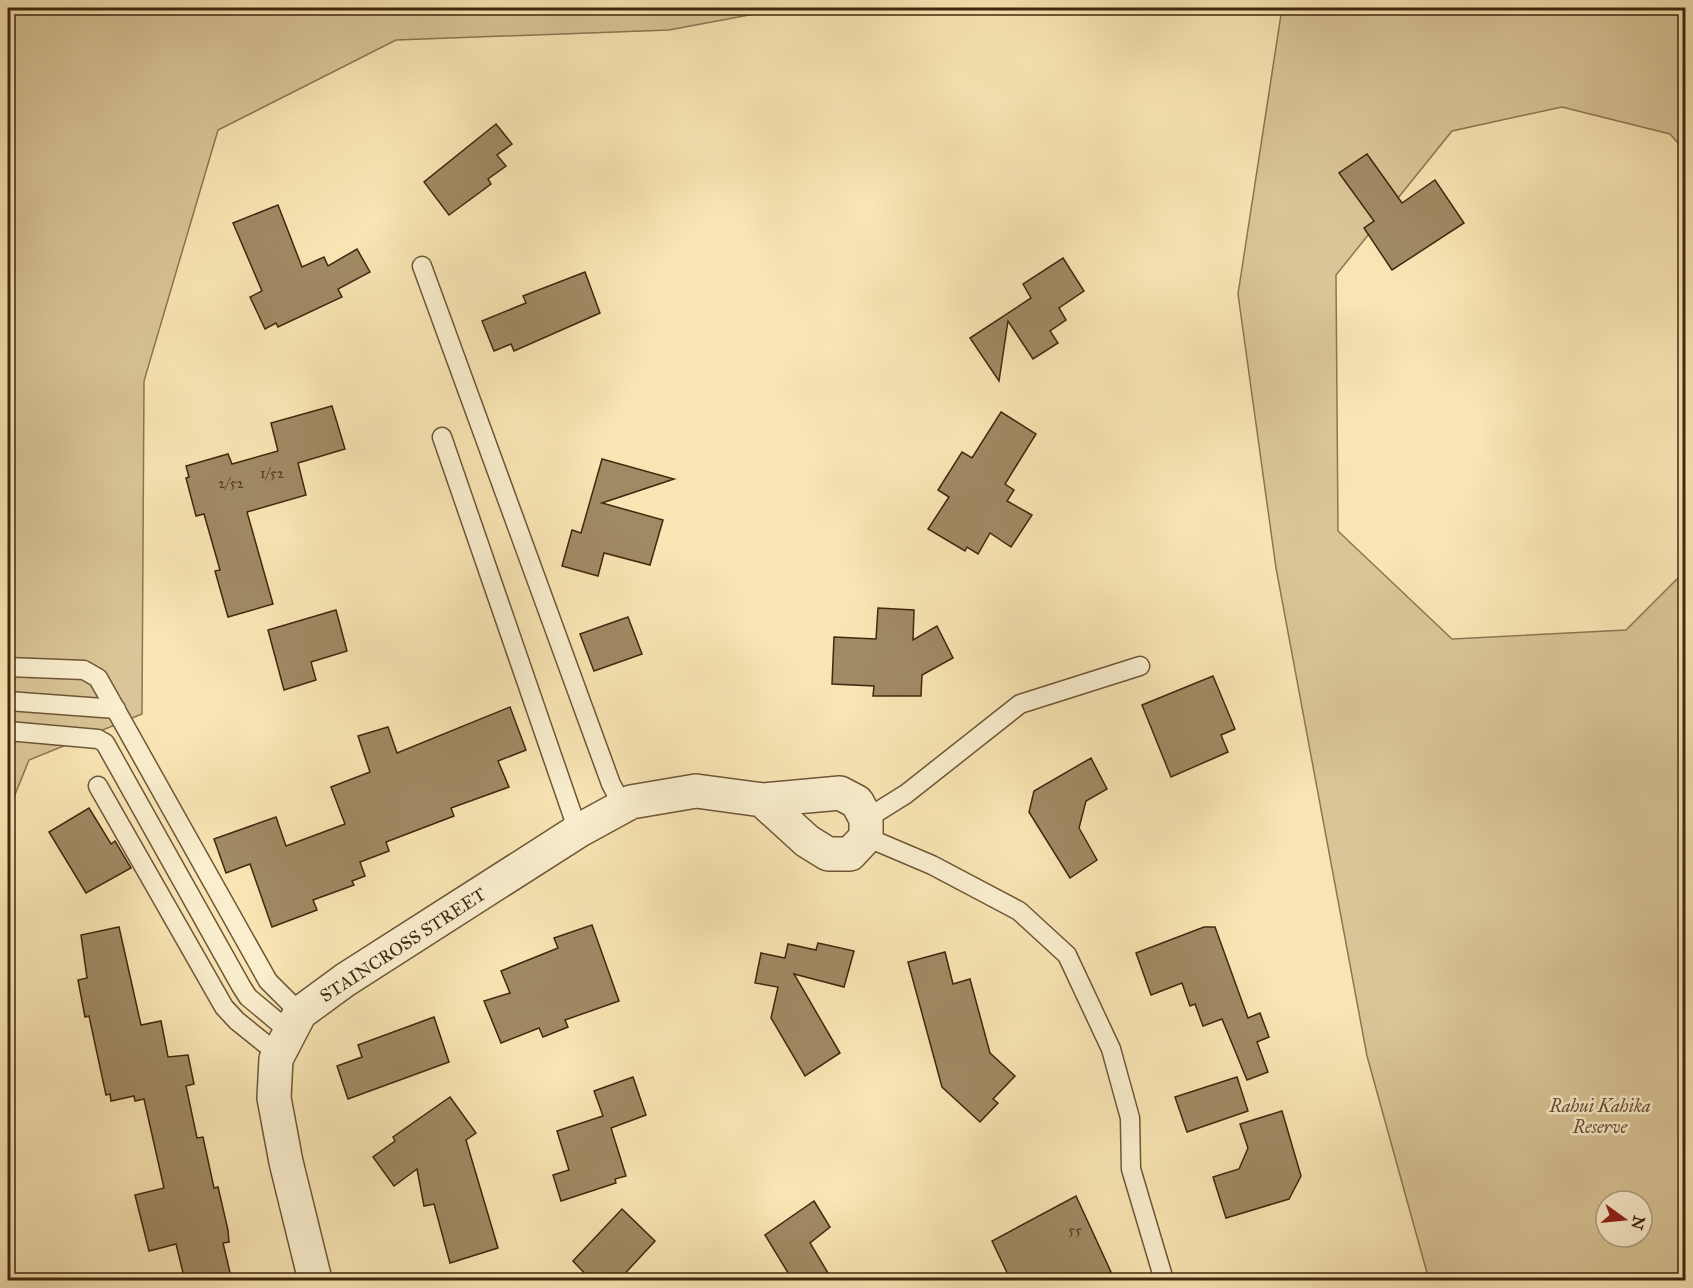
<svg xmlns="http://www.w3.org/2000/svg" width="1693" height="1288" viewBox="0 0 1693 1288" font-family="'IM FELL Great Primer',serif">
	<style>
		.green { fill: #d9c597; stroke: #8c7652; stroke-width: 1.5; fill-rule: evenodd }
		.building { fill: #a08a64; stroke: #40270e; stroke-width: 1.5 }
		.lines { fill: none; stroke-linecap: round; stroke-linejoin: round }
		.service-casing { stroke: #6e5637; stroke-width: 21 }
		.minor-casing { stroke: #6e5637; stroke-width: 36 }
		.service { stroke: #faeece; stroke-width: 18 }
		.minor { stroke: #faeece; stroke-width: 33 }
		.labels { text-anchor: middle; dominant-baseline: central; stroke-width: 5; stroke-linejoin: round; paint-order: stroke }
		.number-label { font-size: 15px; fill: #584024 }
		.street-label { font-size: 18px; fill: #40270e; stroke: #faeece }
		.park-label { font-size: 18px; font-style: italic; fill: #664e30; stroke: #faeece }
	</style>
	<rect width="100%" height="100%" fill="#f8e5b3"/>
	<filter id="stains"><feTurbulence type="fractalNoise" baseFrequency=".00333" numOctaves="4"/><feColorMatrix values="0 0 0 0 .2 0 0 0 0 .09 0 0 0 0 .02 0 0 0 .5 -.17"/></filter>
	<radialGradient id="worn" r=".72"><stop offset=".6" stop-color="#630" stop-opacity="0"/><stop offset="1" stop-color="#630" stop-opacity=".3"/></radialGradient>
	<!-- green -->
	<g class="green">
		<path d="M 8,8 L 787,8 L 669,30 L 396,40 L 218,130 L 144,381 L 142,714 L 29,760 L 8,812 Z"/>
		<path d="M 1282,8 L 1685,8 L 1685,151 L 1670,134 L 1562,107 L 1452,131 L 1336,275 L 1338,531 L 1452,639 L 1626,630 L 1685,571 L 1685,1280 L 1429,1280 L 1367,1056 L 1276,568 L 1238,294 ZM 1606,1201 L 1642,1201 L 1642,1237 L 1606,1237 Z"/>
	</g>
	<!-- building -->
	<g class="building">
		<path d="M 496,124 L 512,144 L 497,155 L 506,166 L 488,179 L 491,184 L 449,215 L 424,182 Z"/>
		<path d="M 1367,154 L 1402,203 L 1435,180 L 1464,223 L 1392,270 L 1364,228 L 1374,221 L 1339,173 Z"/>
		<path d="M 278,205 L 302,267 L 324,257 L 328,266 L 357,249 L 370,272 L 338,289 L 342,297 L 278,327 L 276,323 L 265,329 L 250,297 L 262,291 L 233,223 Z"/>
		<path d="M 1063,258 L 1084,291 L 1059,308 L 1066,320 L 1050,331 L 1058,343 L 1033,359 L 1008,321 L 999,381 L 970,338 L 1031,298 L 1023,284 Z"/>
		<path d="M 585,272 L 600,313 L 514,351 L 511,344 L 494,351 L 482,321 L 526,303 L 523,296 Z"/>
		<path d="M 332,406 L 345,449 L 298,463 L 306,495 L 247,512 L 273,604 L 228,617 L 215,571 L 220,570 L 204,514 L 196,516 L 186,478 L 189,477 L 186,466 L 228,454 L 232,464 L 278,451 L 271,423 Z"/>
		<path d="M 1001,412 L 1036,434 L 1005,484 L 1014,490 L 1007,501 L 1032,515 L 1011,547 L 990,533 L 978,554 L 967,547 L 965,551 L 928,529 L 949,497 L 938,490 L 962,452 L 972,458 Z"/>
		<path d="M 602,459 L 674,479 L 602,503 L 663,520 L 650,565 L 604,553 L 598,576 L 562,566 L 572,530 L 581,533 Z"/>
		<path d="M 878,608 L 914,610 L 913,640 L 937,626 L 953,658 L 922,675 L 921,696 L 873,696 L 874,686 L 832,684 L 834,637 L 876,639 Z"/>
		<path d="M 336,610 L 347,651 L 311,662 L 316,680 L 284,690 L 268,630 Z"/>
		<path d="M 628,617 L 642,654 L 594,671 L 580,634 Z"/>
		<path d="M 1213,676 L 1235,729 L 1221,735 L 1228,752 L 1171,777 L 1142,705 Z"/>
		<path d="M 510,707 L 526,750 L 498,761 L 509,787 L 451,808 L 454,816 L 386,842 L 389,851 L 360,862 L 365,876 L 352,881 L 354,885 L 313,900 L 317,910 L 272,927 L 250,864 L 226,873 L 214,839 L 276,817 L 286,846 L 345,824 L 331,787 L 370,772 L 358,736 L 388,727 L 397,753 Z"/>
		<path d="M 1091,758 L 1107,789 L 1086,801 L 1079,828 L 1097,860 L 1070,878 L 1029,812 L 1034,791 Z"/>
		<path d="M 89,808 L 111,844 L 115,841 L 131,868 L 86,893 L 49,832 Z"/>
		<path d="M 592,925 L 619,1001 L 565,1020 L 568,1027 L 543,1037 L 539,1028 L 501,1043 L 484,1001 L 510,993 L 501,971 L 558,948 L 554,938 Z"/>
		<path d="M 119,927 L 141,1025 L 161,1021 L 168,1057 L 188,1055 L 194,1084 L 186,1086 L 197,1138 L 203,1137 L 214,1188 L 218,1187 L 228,1230 L 229,1242 L 223,1243 L 232,1281 L 185,1281 L 176,1244 L 149,1251 L 135,1195 L 164,1188 L 144,1099 L 135,1101 L 134,1096 L 111,1101 L 110,1094 L 106,1095 L 89,1016 L 85,1017 L 78,980 L 87,978 L 81,935 Z"/>
		<path d="M 1204,927 L 1215,927 L 1248,1018 L 1260,1013 L 1269,1037 L 1257,1042 L 1268,1072 L 1247,1080 L 1222,1019 L 1203,1026 L 1195,1004 L 1190,1006 L 1182,983 L 1151,995 L 1136,953 Z"/>
		<path d="M 818,943 L 854,951 L 844,987 L 794,974 L 840,1053 L 805,1076 L 771,1018 L 778,987 L 755,983 L 761,953 L 785,958 L 788,944 L 816,950 Z"/>
		<path d="M 945,952 L 953,984 L 970,979 L 990,1053 L 1015,1076 L 993,1099 L 998,1103 L 980,1122 L 942,1087 L 908,962 Z"/>
		<path d="M 434,1017 L 449,1062 L 348,1099 L 337,1066 L 362,1057 L 358,1045 Z"/>
		<path d="M 633,1077 L 646,1115 L 611,1128 L 626,1176 L 615,1179 L 616,1183 L 561,1201 L 553,1175 L 569,1170 L 557,1131 L 603,1116 L 594,1091 Z"/>
		<path d="M 1237,1077 L 1248,1111 L 1187,1132 L 1175,1097 Z"/>
		<path d="M 450,1097 L 476,1133 L 466,1140 L 498,1248 L 450,1263 L 434,1204 L 424,1206 L 417,1169 L 394,1186 L 373,1157 L 395,1141 L 393,1137 Z"/>
		<path d="M 1282,1111 L 1301,1176 L 1289,1199 L 1226,1218 L 1213,1177 L 1239,1169 L 1248,1148 L 1240,1124 Z"/>
		<path d="M 1076,1196 L 1111,1272 L 1093,1281 L 1011,1281 L 992,1241 Z"/>
		<path d="M 814,1201 L 830,1227 L 810,1243 L 828,1273 L 810,1281 L 793,1281 L 765,1235 Z"/>
		<path d="M 622,1209 L 655,1241 L 618,1281 L 592,1281 L 573,1261 Z"/>
	</g>
	<g class="lines">
		<!-- service casing -->
		<g class="service-casing">
			<g id="service">
				<path d="M 422,266 L 611,784 L 623,806"/>
				<path d="M 442,437 L 578,831"/>
				<path d="M 8,667 L 84,670 L 98,678 L 268,981 L 300,1013"/>
				<path d="M 8,701 L 116,709"/>
				<path d="M 8,731 L 98,739 L 105,743 L 241,986 L 248,997 L 290,1032"/>
				<path d="M 98,786 L 224,1007 L 237,1021 L 278,1054"/>
				<path d="M 866,819 L 906,794 L 1020,704 L 1140,666"/>
				<path d="M 866,837 L 932,865 L 1019,911 L 1067,955 L 1111,1049 L 1130,1118 L 1131,1169 L 1164,1280"/>
			</g>
		</g>
		<!-- minor casing -->
		<g class="minor-casing">
			<path id="minor" d="M 315,1280 L 286,1162 L 274,1098 L 276,1059 L 300,1013 L 345,980 L 578,831 L 631,802 L 696,791 L 762,800 L 840,793 L 857,802 L 866,819 L 866,837 L 850,854 L 828,854 L 807,841 L 762,800"/>
		</g>
		<!-- service -->
		<use href="#service" class="service"/>
		<!-- minor -->
		<use href="#minor" class="minor"/>
	</g>
	<g class="labels">
		<!-- number labels -->
		<g class="number-label">
			<text x="272" y="473">1/52</text>
			<text x="231" y="483">2/52</text>
			<text x="1075" y="1230">55</text>
		</g>
		<!-- street labels -->
		<g class="street-label">
			<text transform="translate(403 945) rotate(-33)">STAINCROSS STREET</text>
		</g>
		<!-- park labels -->
		<g class="park-label">
			<text x="1600" y="1106">Rahui Kahika<tspan x="1600" dy="21">Reserve</tspan></text>
		</g>
	</g>
	<!-- margin -->
	<rect width="1693" height="1288" fill="none" stroke="#f8e5b3" stroke-width="30"/>
	<rect x="9" y="9" width="1675" height="1270" fill="none" stroke="#40270e" stroke-width="3"/>
	<rect x="15" y="15" width="1663" height="1258" fill="none" stroke="#40270e" stroke-width="1.5"/>
	<!-- north arrow -->
	<g transform="translate(1624 1219) rotate(105)"><circle r="28" fill="#faeece" stroke="#b09e81" stroke-width="1.5"/>
	<path d="M0-4.5L10 22L0 15L-10 22Z" fill="#8f2418"/>
	<text y="-9" font-size="16" font-weight="bold" text-anchor="middle" fill="#40270e">N</text>
	</g>
	<rect width="100%" height="100%" filter="url(#stains)"/>
	<rect width="100%" height="100%" fill="url(#worn)"/>
</svg>
